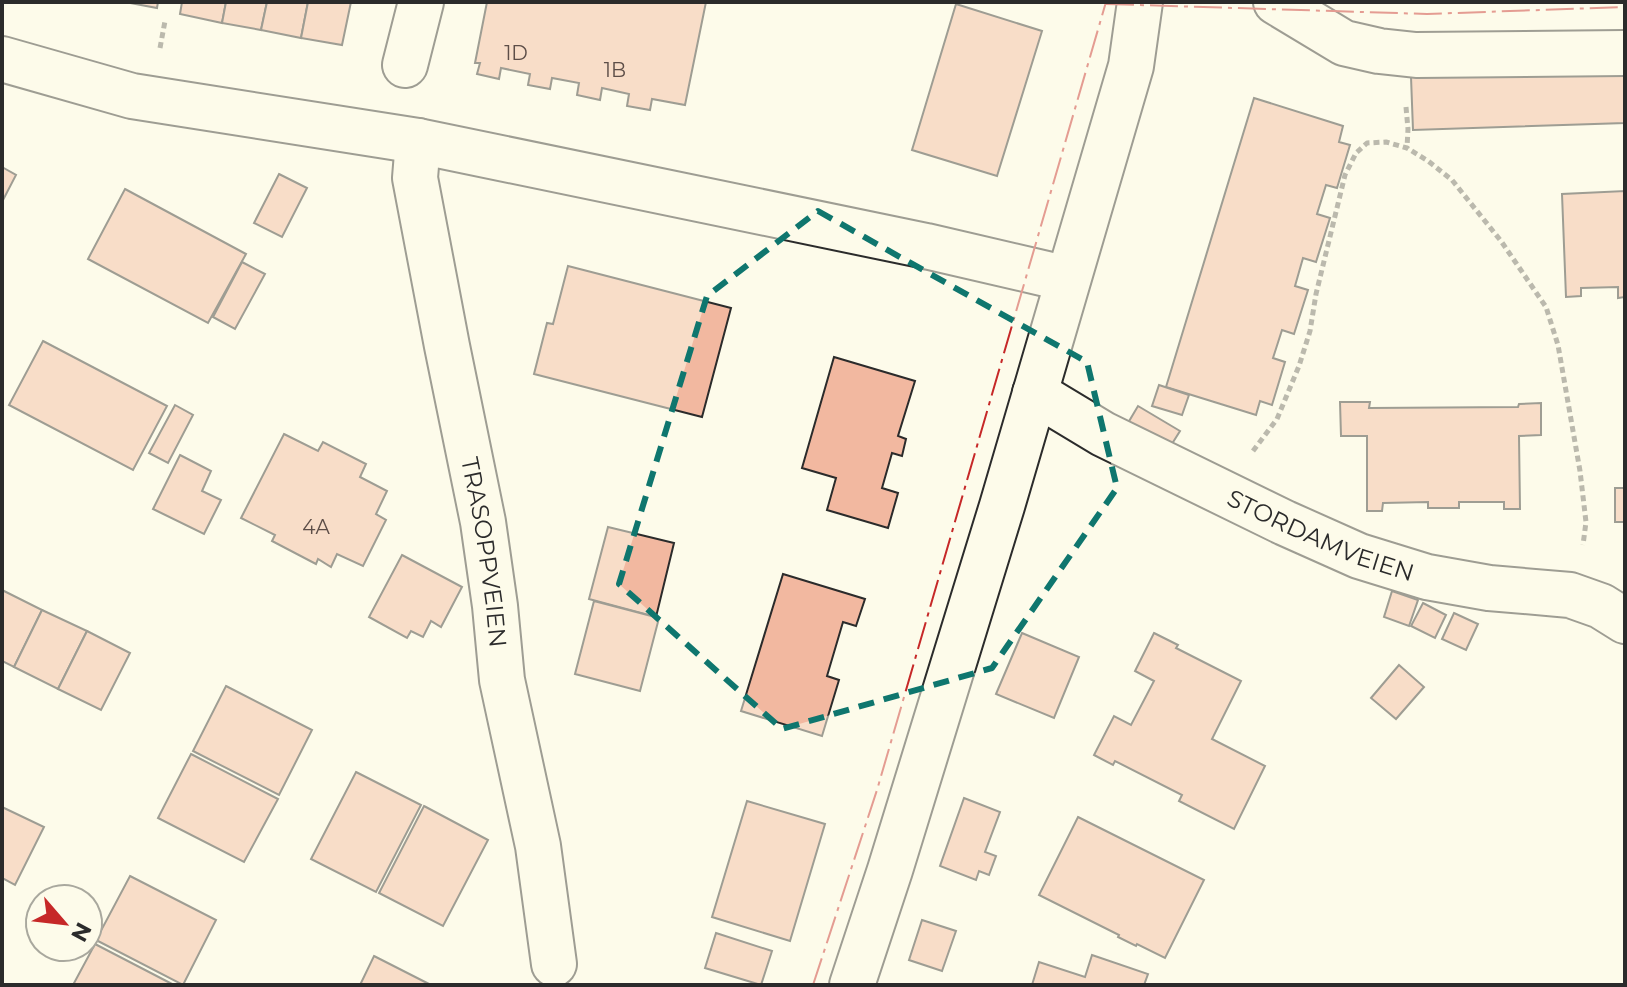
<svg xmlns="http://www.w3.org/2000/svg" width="1627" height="987" viewBox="0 0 1627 987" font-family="Montserrat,sans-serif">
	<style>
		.building { fill: #f2b8a0; stroke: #2b2b2b; stroke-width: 2 }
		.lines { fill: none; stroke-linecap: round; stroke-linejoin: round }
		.minor-casing { stroke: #2b2b2b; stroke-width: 48 }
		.path { stroke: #6a6964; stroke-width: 5; stroke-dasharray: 6 4; stroke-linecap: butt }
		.minor { stroke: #fdfbea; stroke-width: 44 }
		.power { stroke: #c62828; stroke-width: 2; stroke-dasharray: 28 6 4 6; stroke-linecap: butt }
		.marked { fill: none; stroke: #0f766e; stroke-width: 6; stroke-dasharray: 16 10; stroke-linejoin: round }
		.labels { text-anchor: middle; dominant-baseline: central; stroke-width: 6; stroke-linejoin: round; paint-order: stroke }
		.number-label { font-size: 20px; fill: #5d4e48 }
		.street-label { font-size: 24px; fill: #2b2b2b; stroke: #fdfbea }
	</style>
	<rect width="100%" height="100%" fill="#fdfbea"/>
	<!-- building -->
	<g class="building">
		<path d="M 125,2 L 158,2 L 157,8 Z"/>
		<path d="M 182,2 L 226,2 L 222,23 L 180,14 Z"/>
		<path d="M 226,2 L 267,2 L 261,30 L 222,23 Z"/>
		<path d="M 267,2 L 308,2 L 301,38 L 261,30 Z"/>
		<path d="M 308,2 L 351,2 L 342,45 L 301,38 Z"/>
		<path d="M 487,2 L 706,2 L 685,105 L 652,99 L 650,110 L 627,106 L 629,94 L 602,88 L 600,100 L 577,95 L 579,83 L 552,78 L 550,89 L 528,85 L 530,74 L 501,68 L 499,79 L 477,74 L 480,63 L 475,63 Z"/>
		<path d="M 956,4 L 1042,31 L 997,176 L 912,150 Z"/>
		<path d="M 1625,69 L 1625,123 L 1413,130 L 1411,77 Z"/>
		<path d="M 1254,98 L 1343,126 L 1339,142 L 1350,145 L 1337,188 L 1326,185 L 1317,214 L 1330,218 L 1316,262 L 1303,258 L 1295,286 L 1308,290 L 1294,334 L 1282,330 L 1273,358 L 1285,362 L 1272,405 L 1260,401 L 1256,415 L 1166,387 Z"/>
		<path d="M 2,167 L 16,175 L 2,202 Z"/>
		<path d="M 279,174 L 307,188 L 282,237 L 254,223 Z"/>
		<path d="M 125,189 L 246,254 L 208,323 L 88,259 Z"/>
		<path d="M 1625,191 L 1625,297 L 1618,298 L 1618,287 L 1581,288 L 1581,296 L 1566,297 L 1562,194 Z"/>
		<path d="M 242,262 L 265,274 L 235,329 L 213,317 Z"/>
		<path d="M 568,266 L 731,308 L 702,417 L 534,374 L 547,323 L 553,324 Z"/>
		<path d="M 43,341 L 167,406 L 133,470 L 9,405 Z"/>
		<path d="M 834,357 L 915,381 L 898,436 L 906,439 L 902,456 L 892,453 L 882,488 L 898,493 L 888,528 L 827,510 L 836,478 L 802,468 Z"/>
		<path d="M 1159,385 L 1189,395 L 1182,415 L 1152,406 Z"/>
		<path d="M 1340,402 L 1370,402 L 1369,408 L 1518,407 L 1519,404 L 1541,403 L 1541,435 L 1519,436 L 1520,509 L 1504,509 L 1504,502 L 1459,502 L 1459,508 L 1428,508 L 1428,502 L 1383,503 L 1382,511 L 1367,511 L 1367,436 L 1341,436 Z"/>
		<path d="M 175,405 L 193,415 L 168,463 L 149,453 Z"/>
		<path d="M 1138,406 L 1180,431 L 1170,447 L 1128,423 Z"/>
		<path d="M 284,434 L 318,451 L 323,442 L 366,464 L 360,477 L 387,491 L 376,514 L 386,520 L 363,566 L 337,554 L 331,567 L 318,559 L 316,564 L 272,541 L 275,535 L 241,518 Z"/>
		<path d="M 180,455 L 211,471 L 202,491 L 221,500 L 204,534 L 153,509 Z"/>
		<rect x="1615" y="488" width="10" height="34"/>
		<path d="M 608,527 L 674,543 L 656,617 L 589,599 Z"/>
		<path d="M 402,555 L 462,587 L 441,627 L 431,621 L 423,637 L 411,631 L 407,638 L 369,617 Z"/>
		<path d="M 783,574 L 865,599 L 856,626 L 843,622 L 827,676 L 839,680 L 822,736 L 741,711 Z"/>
		<path d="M 2,590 L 42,610 L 14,667 L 2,661 Z"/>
		<path d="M 1392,591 L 1418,600 L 1409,626 L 1384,617 Z"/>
		<path d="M 594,601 L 659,618 L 640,691 L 575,674 Z"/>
		<path d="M 1423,603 L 1446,615 L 1435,638 L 1411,626 Z"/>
		<path d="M 42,610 L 87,631 L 58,689 L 14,667 Z"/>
		<path d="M 1454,613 L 1478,624 L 1466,650 L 1442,639 Z"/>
		<path d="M 87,631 L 130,653 L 101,710 L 58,689 Z"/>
		<path d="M 1022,633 L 1079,657 L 1054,718 L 996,694 Z"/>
		<path d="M 1154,633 L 1178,645 L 1176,648 L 1241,681 L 1212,739 L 1265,766 L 1234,829 L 1179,801 L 1182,795 L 1115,761 L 1113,765 L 1094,755 L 1114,716 L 1131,725 L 1154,681 L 1135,671 Z"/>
		<path d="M 1399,665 L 1424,687 L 1396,719 L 1371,698 Z"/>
		<path d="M 226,686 L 312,730 L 279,795 L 193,751 Z"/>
		<path d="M 191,754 L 278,799 L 244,862 L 158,818 Z"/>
		<path d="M 356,772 L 421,805 L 376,892 L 311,859 Z"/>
		<path d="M 964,798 L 1000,812 L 985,852 L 996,856 L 989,875 L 979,871 L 976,880 L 940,866 Z"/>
		<path d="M 747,801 L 825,824 L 790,941 L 712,917 Z"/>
		<path d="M 424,806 L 488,840 L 443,926 L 379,893 Z"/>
		<path d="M 2,807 L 44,827 L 15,885 L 2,878 Z"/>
		<path d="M 1078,817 L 1204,880 L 1165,958 L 1137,944 L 1136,946 L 1118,937 L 1119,935 L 1039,895 Z"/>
		<path d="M 130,876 L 216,920 L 183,985 L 96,940 Z"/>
		<path d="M 922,920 L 956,931 L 942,971 L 909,960 Z"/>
		<path d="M 716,933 L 772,951 L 761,985 L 705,968 Z"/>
		<path d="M 95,944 L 174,985 L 73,985 Z"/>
		<path d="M 1092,955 L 1148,974 L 1144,985 L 1032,985 L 1039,962 L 1085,977 Z"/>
		<path d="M 374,956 L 431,985 L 360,985 Z"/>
	</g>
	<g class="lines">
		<!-- minor casing -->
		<g class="minor-casing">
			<g id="minor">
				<path d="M 1276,2 L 1344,43 L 1379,51 L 1416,55 L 1625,53"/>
				<path d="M 2,59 L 132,96 L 418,141 L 926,246 L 1068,279"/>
				<path d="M 405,65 L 421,2"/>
				<path id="s1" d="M 418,141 L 415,178 L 447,346 L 483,522 L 495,606 L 502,680 L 538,846 L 554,964"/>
				<path id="s2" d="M 1035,393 L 1103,434 L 1285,523 L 1359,556 L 1427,577 L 1489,588 L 1570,595 L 1601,606 L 1625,621"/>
				<path d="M 852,985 L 890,870 L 1002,506 L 1131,66 L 1140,2"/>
			</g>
		</g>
		<!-- path -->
		<g class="path">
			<path d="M 160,48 L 165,21"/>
			<path d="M 1406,107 L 1408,129 L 1407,148"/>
			<path d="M 1253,451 L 1277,419 L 1299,366 L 1310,331 L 1316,294 L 1345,175 L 1356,153 L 1367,143 L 1386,142 L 1407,148 L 1428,161 L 1452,180 L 1501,241 L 1546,307 L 1558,345 L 1580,471 L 1586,522 L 1583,545"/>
		</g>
		<!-- minor -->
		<use href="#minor" class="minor"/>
		<!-- power -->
		<g class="power">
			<path d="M 1106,4 L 1427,14 L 1625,7"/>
			<path d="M 813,985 L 877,790 L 1106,2"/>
		</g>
	</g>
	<!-- marked area -->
	<path d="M0 0H1627V987H0ZM 818,211 L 1087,362 L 1117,488 L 992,668 L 782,729 L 619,584 L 707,296 Z" fill="#fdfbea" fill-opacity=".55" fill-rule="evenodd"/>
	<path class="marked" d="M 818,211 L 1087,362 L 1117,488 L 992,668 L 782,729 L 619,584 L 707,296 Z"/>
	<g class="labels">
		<!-- number labels -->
		<g class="number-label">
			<text x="516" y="53">1D</text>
			<text x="615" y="70">1B</text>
			<text x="316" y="527">4A</text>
		</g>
		<!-- street labels -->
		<g class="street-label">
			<text stroke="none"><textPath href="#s2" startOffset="320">STORDAMVEIEN</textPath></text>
			<text stroke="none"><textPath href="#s1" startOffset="418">TRASOPPVEIEN</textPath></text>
		</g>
	</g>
	<!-- border -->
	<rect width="1627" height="987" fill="none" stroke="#2b2b2b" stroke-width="8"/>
	<!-- north arrow -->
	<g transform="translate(64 923) rotate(118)"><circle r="38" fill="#fdfbea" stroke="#a9a89e" stroke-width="2"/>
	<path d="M0-6L14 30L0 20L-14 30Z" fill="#c62828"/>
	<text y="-12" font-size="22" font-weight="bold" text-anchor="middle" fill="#2b2b2b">N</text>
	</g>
</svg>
